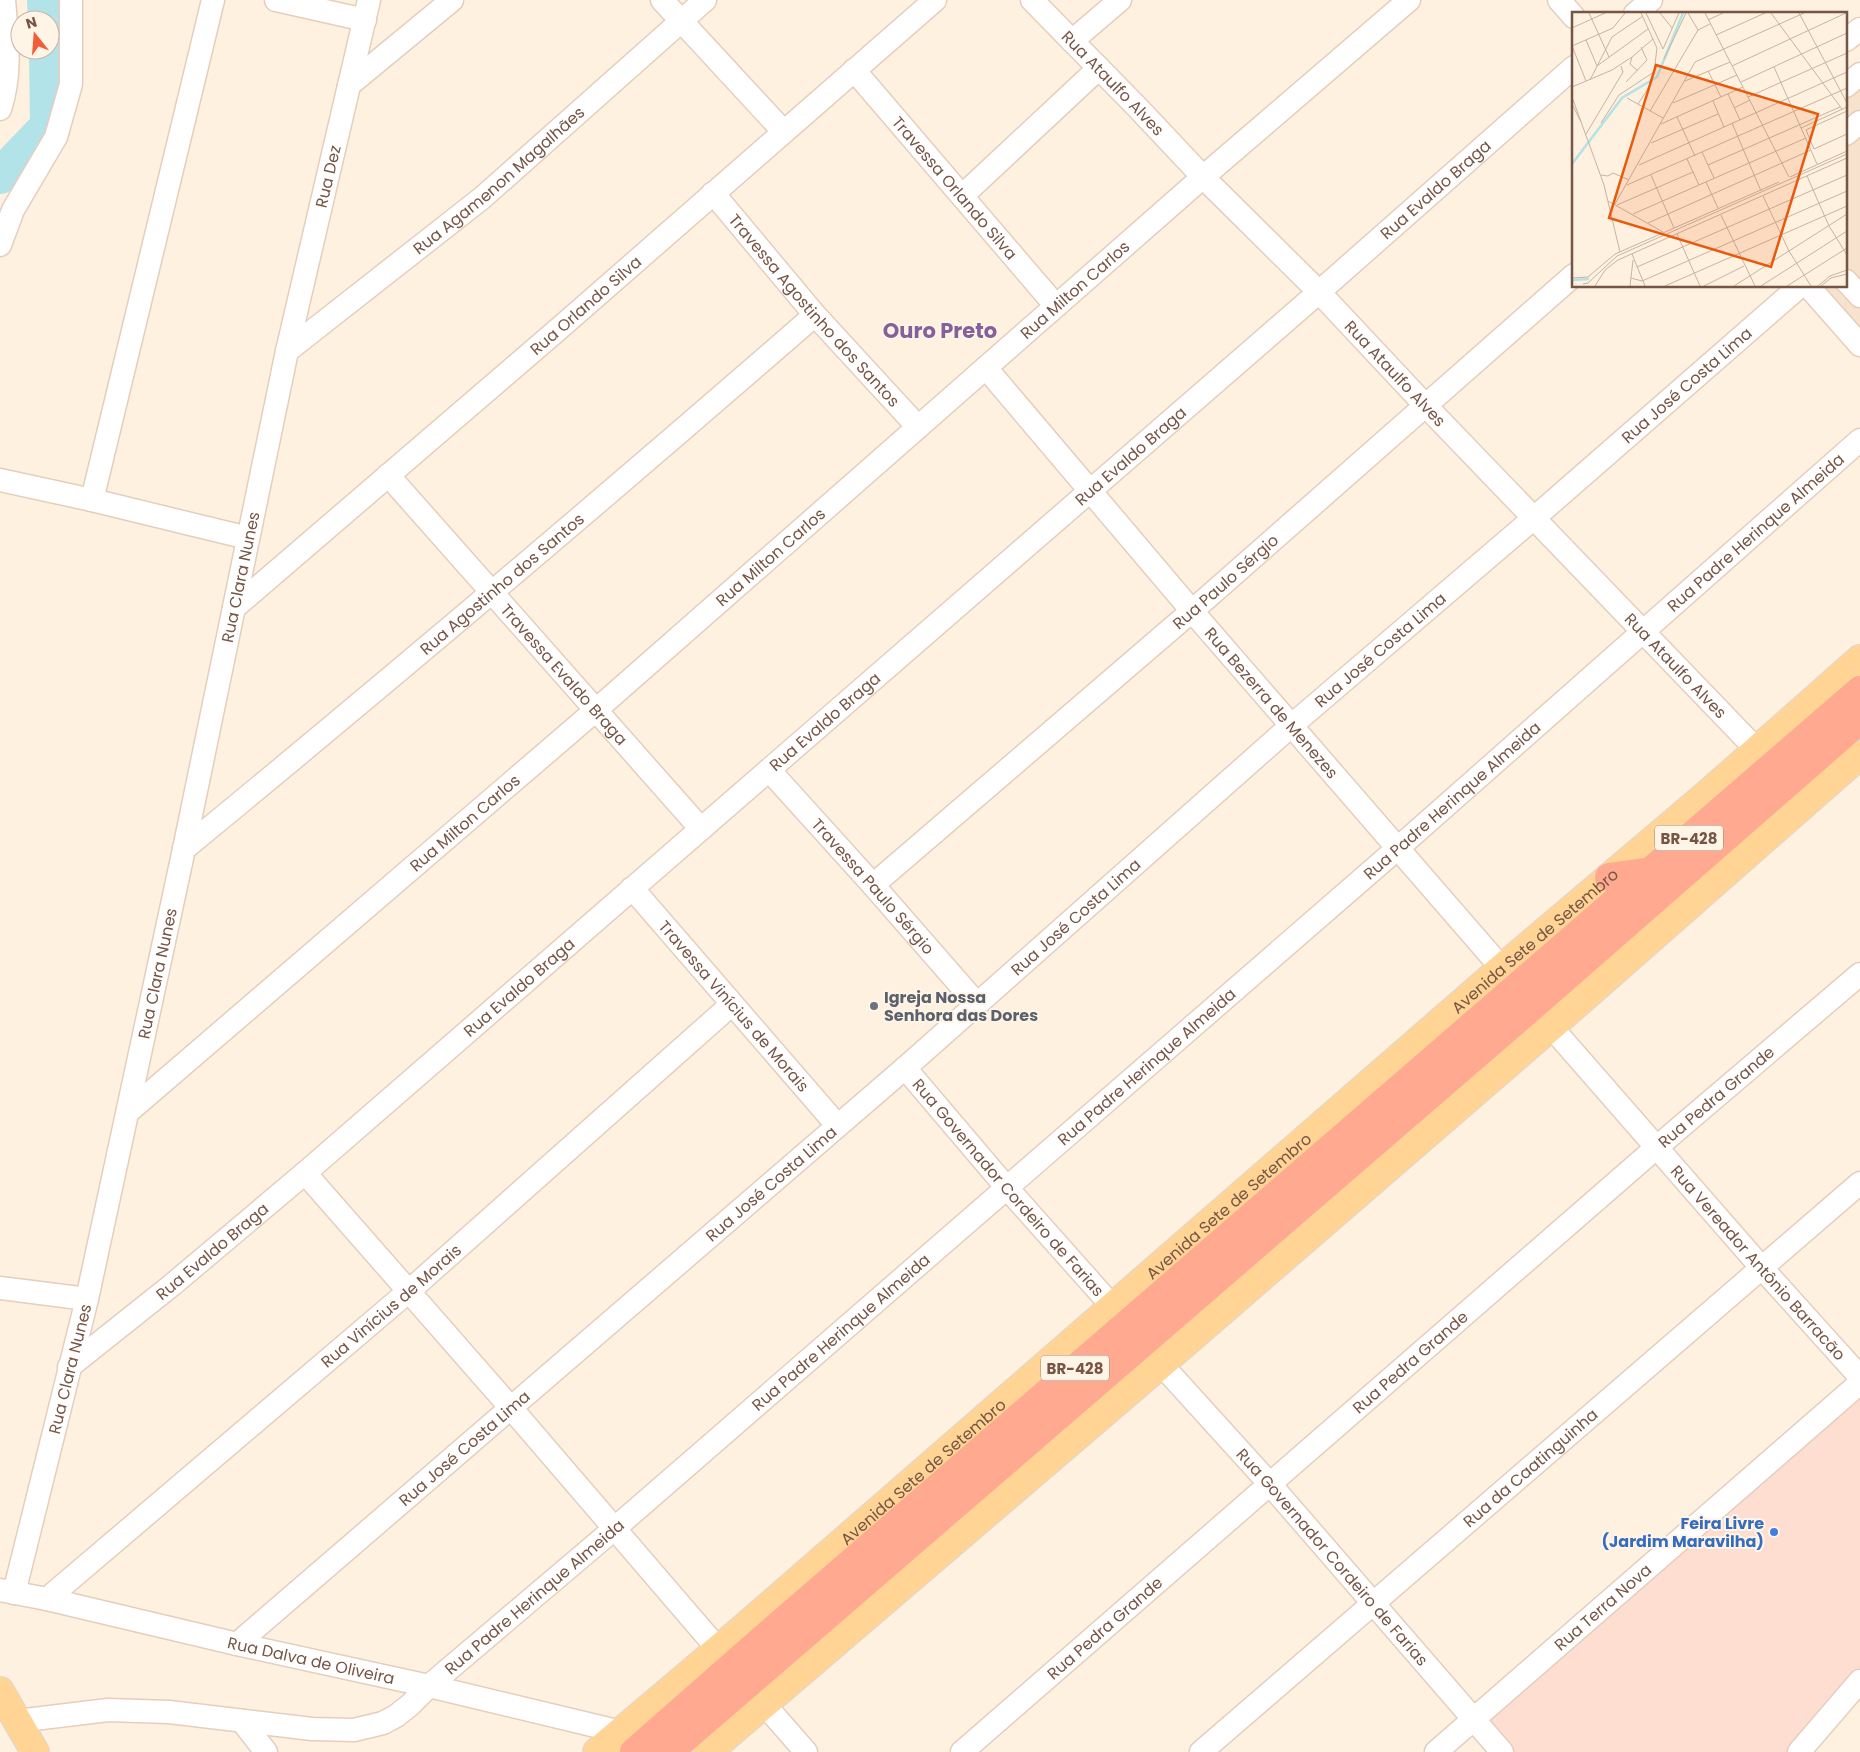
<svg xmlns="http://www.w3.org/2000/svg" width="1860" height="1752" viewBox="0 0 1860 1752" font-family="Poppins,sans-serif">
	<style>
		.residential { fill: #f6e2cd }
		.commercial { fill: #ffded2 }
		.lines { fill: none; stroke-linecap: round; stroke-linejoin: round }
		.river { stroke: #b2e3e9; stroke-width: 36 }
		.minor-casing { stroke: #e5cebe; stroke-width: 25 }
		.major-casing { stroke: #ded6d2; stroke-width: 30 }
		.highway-casing { stroke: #ded6d2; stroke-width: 30 }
		.minor { stroke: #fff; stroke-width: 22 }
		.major { stroke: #ffd495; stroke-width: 28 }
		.highway { stroke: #fea990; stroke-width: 28 }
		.worship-dot { fill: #6b7280; stroke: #fff5e7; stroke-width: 2 }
		.shop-dot { fill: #3f7fe0; stroke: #fff5e7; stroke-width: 2 }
		.labels { text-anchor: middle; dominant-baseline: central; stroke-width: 4; stroke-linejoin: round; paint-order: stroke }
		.shield { fill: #fff5e7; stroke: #a08576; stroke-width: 1 }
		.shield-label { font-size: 15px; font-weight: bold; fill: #775545 }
		.street-label { font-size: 16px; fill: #775545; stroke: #fff5e7 }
		.worship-label { font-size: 16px; font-weight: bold; fill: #5b616d; stroke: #fff5e7; text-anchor: start }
		.shop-label { font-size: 16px; font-weight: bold; fill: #366cbe; stroke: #fff5e7; text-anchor: end }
		.district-label { font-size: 21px; font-weight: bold; fill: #85609b; stroke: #fff5e7 }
		.inset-river { fill: none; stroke: #b2e3e9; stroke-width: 2.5 }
		.inset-road { fill: none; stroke: #c8b3a1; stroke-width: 1 }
		.view { fill: #e8590c; fill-opacity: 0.15; stroke: #e8590c; stroke-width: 2.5 }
		.inset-edge { fill: none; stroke: #775545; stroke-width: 2.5 }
	</style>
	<rect width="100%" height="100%" fill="#fef1df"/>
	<!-- residential -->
	<path class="residential" d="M 1860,74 L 1860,329 L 1823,286 L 1846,286 L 1846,86 Z"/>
	<!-- commercial -->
	<path class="commercial" d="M 1860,1383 L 1860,1681 L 1799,1752 L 1502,1752 L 1473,1720 Z"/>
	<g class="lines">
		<!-- river -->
		<g class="river">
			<path d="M 45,0 L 46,20"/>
			<path d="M 0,176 L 48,126 L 47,50"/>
		</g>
		<!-- minor casing -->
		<g class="minor-casing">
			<g id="minor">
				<path d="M 276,0 L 365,20"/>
				<path d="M 662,0 L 783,131"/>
				<path id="s1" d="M 1032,0 L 1138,108 L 1203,177 L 1319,292 L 1425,405 L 1757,750"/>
				<path d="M 1559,0 L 1574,17"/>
				<path d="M 1635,14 L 1651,0"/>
				<path d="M 1846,40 L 1860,29"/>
				<path d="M 1072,41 L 1120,0"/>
				<path id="s2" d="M 854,70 L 1056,306"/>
				<path d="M 349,85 L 452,0"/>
				<path d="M 1846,86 L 1860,74"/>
				<path d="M 0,109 C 12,74 7,36 4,0"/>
				<path d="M 1846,134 L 1860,122"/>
				<path id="s3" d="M 713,193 L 815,315 L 918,427"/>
				<path d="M 962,196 L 1099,68"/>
				<path d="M 0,245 L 13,210 L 56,137 L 71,84 L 71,0"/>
				<path d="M 1846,281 L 1860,296"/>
				<path d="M 1808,286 L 1860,345"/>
				<path id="s4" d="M 287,351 L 482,198 L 705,0"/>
				<path id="s5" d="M 986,368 L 1192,611 L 1512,980"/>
				<path id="s6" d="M 388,475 L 701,829"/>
				<path d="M 0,480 L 92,500 L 248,538"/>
				<path d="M 92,500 L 213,0"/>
				<path id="s7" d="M 234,608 L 562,326 L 935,0"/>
				<path id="s8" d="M 769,770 L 873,885 L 976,1003"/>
				<path id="s9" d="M 184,849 C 397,674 607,496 815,315"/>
				<path id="s10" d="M 873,885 L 1192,611 L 1574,275"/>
				<path id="s11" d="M 632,888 L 837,1125"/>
				<path id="s12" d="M 1540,1014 L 1761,1267 L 1860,1377"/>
				<path id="s13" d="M 905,1068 L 1007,1188 L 1112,1306"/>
				<path id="s14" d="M 128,1112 L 596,710 L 1203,177 L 1409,0"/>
				<path d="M 305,1173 L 511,1408 L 718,1649"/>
				<path d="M 0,1288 L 87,1299"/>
				<path id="s15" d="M 1161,1364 L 1269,1483 L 1502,1752"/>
				<path id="s16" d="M 69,1367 L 172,1285 L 305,1173 L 1319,292 L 1574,67"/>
				<path id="s17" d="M 0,1590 L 47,1599 L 237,1644 L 429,1686 L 621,1732"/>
				<path id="s18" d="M 14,1593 L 87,1299 L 184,849 L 287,351 L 369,0"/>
				<path id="s19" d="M 47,1599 L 409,1291 L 731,1005"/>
				<path id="s20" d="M 237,1644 L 905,1068 L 1292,725 L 1534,518 L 1800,286"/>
				<path d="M 764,1704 L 806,1752"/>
				<path id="s21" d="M 17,1721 L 108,1710 L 169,1712 L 312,1729 L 354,1730 L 383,1723 L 396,1716 L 410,1705 L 429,1686 L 614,1529 L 1398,848 L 1860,440"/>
				<path d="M 242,1721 L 266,1752"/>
				<path id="s22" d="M 962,1752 L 1657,1147 L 1860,974"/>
				<path id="s23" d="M 1201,1752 L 1860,1183"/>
				<path id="s24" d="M 1436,1752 L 1860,1383"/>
				<path d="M 1799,1752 L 1860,1681"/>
			</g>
		</g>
		<!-- major casing -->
		<g class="major-casing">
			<g id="major">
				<path d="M 0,1691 L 35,1752"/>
				<path id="s25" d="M 597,1752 L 740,1631 L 1502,968 L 1705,796 L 1860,659"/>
				<path d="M 708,1752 L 1161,1364 L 1562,1017 L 1860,755"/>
			</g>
		</g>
		<!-- highway casing -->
		<g class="highway-casing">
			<g id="highway">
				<path d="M 1609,877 L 1651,871"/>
				<path d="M 634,1752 L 766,1636 L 1860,690"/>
				<path d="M 669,1752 L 1533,1006 L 1860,720"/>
			</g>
		</g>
		<!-- minor -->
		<use href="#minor" class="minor"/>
		<!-- major -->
		<use href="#major" class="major"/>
		<!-- highway -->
		<use href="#highway" class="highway"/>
	</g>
	<!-- markers -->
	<circle class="worship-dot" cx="874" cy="1006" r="5"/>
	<circle class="shop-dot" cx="1774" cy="1532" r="5"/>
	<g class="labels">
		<!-- shield labels -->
		<g class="shield">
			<rect x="1655" y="825.5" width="68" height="25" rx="4"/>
			<rect x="1041" y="1355.5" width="68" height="25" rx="4"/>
		</g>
		<g class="shield-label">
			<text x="1689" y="838">BR-428</text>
			<text x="1075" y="1368">BR-428</text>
		</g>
		<!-- street labels -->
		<g class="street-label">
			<text stroke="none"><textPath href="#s1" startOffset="116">Rua Ataulfo Alves</textPath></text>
			<text stroke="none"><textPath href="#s18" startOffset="1451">Rua Dez</textPath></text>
			<text stroke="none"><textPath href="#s4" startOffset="272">Rua Agamenon Magalhães</textPath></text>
			<text stroke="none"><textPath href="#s2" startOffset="155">Travessa Orlando Silva</textPath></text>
			<text stroke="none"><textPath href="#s16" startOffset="1804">Rua Evaldo Braga</textPath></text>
			<text stroke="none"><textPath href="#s14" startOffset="1254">Rua Milton Carlos</textPath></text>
			<text stroke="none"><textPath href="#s7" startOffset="464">Rua Orlando Silva</textPath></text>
			<text stroke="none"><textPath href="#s3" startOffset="155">Travessa Agostinho dos Santos</textPath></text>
			<text stroke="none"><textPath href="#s1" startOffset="521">Rua Ataulfo Alves</textPath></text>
			<text stroke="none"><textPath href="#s20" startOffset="1920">Rua José Costa Lima</textPath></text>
			<text stroke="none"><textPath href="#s16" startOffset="1399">Rua Evaldo Braga</textPath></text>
			<text stroke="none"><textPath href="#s21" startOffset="2186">Rua Padre Herinque Almeida</textPath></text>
			<text stroke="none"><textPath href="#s14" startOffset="849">Rua Milton Carlos</textPath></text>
			<text stroke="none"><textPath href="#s18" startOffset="1041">Rua Clara Nunes</textPath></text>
			<text stroke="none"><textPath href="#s10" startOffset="465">Rua Paulo Sérgio</textPath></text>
			<text stroke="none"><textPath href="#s9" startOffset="414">Rua Agostinho dos Santos</textPath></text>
			<text stroke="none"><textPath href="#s20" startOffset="1515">Rua José Costa Lima</textPath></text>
			<text stroke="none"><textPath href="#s1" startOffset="926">Rua Ataulfo Alves</textPath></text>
			<text stroke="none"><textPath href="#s6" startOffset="266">Travessa Evaldo Braga</textPath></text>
			<text stroke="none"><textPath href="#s5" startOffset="440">Rua Bezerra de Menezes</textPath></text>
			<text stroke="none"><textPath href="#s16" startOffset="994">Rua Evaldo Braga</textPath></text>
			<text stroke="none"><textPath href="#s21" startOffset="1781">Rua Padre Herinque Almeida</textPath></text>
			<text stroke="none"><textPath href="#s14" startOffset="444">Rua Milton Carlos</textPath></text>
			<text stroke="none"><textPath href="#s8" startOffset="156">Travessa Paulo Sérgio</textPath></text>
			<text stroke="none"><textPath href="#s20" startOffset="1110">Rua José Costa Lima</textPath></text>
			<text stroke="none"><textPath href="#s25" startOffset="1240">Avenida Sete de Setembro</textPath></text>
			<text stroke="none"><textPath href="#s18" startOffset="636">Rua Clara Nunes</textPath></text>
			<text stroke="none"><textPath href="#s16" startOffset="589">Rua Evaldo Braga</textPath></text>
			<text stroke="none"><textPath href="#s11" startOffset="156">Travessa Vinícius de Morais</textPath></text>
			<text stroke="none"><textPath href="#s21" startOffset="1376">Rua Padre Herinque Almeida</textPath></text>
			<text stroke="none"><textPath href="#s22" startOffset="999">Rua Pedra Grande</textPath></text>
			<text stroke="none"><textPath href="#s20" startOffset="705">Rua José Costa Lima</textPath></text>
			<text stroke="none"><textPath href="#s13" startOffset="158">Rua Governador Cordeiro de Farias</textPath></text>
			<text stroke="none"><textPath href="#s25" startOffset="835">Avenida Sete de Setembro</textPath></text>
			<text stroke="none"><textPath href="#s16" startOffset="184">Rua Evaldo Braga</textPath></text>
			<text stroke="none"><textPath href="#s12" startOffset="331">Rua Vereador Antônio Barracão</textPath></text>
			<text stroke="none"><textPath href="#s19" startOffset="452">Rua Vinícius de Morais</textPath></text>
			<text stroke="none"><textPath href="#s21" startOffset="971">Rua Padre Herinque Almeida</textPath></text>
			<text stroke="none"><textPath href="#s22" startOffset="594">Rua Pedra Grande</textPath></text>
			<text stroke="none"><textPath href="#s18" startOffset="231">Rua Clara Nunes</textPath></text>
			<text stroke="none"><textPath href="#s20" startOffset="300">Rua José Costa Lima</textPath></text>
			<text stroke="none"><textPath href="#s23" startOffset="435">Rua da Caatinguinha</textPath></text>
			<text stroke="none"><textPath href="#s25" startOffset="430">Avenida Sete de Setembro</textPath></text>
			<text stroke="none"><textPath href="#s15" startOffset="258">Rua Governador Cordeiro de Farias</textPath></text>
			<text stroke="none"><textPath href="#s21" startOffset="566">Rua Padre Herinque Almeida</textPath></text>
			<text stroke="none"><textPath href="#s24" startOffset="221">Rua Terra Nova</textPath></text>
			<text stroke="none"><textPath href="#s22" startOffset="189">Rua Pedra Grande</textPath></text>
			<text stroke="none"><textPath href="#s17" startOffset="319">Rua Dalva de Oliveira</textPath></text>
		</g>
		<!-- worship labels -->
		<g class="worship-label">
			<text x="884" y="997">Igreja Nossa<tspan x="884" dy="18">Senhora das Dores</tspan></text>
		</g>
		<!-- shop labels -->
		<g class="shop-label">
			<text x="1764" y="1523">Feira Livre<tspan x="1764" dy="18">(Jardim Maravilha)</tspan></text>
		</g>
		<!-- district labels -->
		<g class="district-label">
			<text x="940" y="330">Ouro Preto</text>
		</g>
	</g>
	<!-- overview -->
	<g transform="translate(1572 12)">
		<rect width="275" height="275" fill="#fef1df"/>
		<path class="inset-river" d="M 0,152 L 50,86 L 85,65 L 111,1M 0,268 L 17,267"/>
		<path class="inset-road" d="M 17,1 L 37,45M 74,1 L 91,37M 88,1 L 100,16M 116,1 L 126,18M 133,1 L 217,165M 199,1 L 270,97M 227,1 L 275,91M 136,8 L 151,1M 0,16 L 33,1M 144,23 L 193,1M 14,28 L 25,54 L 76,17M 0,34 L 41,16 L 53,1M 0,34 L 14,69M 91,37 L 107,1M 92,47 L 114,1M 160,54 L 274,1M 202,55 L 245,152M 66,59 L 58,52 L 60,45 L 81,27M 136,59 L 149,85M 18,68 L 40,25 L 71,4M 113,69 L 158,50M 54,70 L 75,48 L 69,35M 169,70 L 275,21M 0,75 L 40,58 L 60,45M 156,82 L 168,108M 0,85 L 32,173 L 48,240M 176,85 L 275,41M 55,86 L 91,106M 141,89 L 152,115M 101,91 L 165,63M 0,92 L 9,110M 66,92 L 79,72M 162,96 L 178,88M 78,99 L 126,18 L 138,12M 275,99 L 234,118 L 242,137 L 275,122M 105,105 L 123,144M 29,111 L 47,83 L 82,60 L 85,36 L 69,1M 160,111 L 189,179M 89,112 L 171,75M 229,116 L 275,95M 14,122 L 51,60 L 49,54M 79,131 L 146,102M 130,140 L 142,166M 115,147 L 127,173M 67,153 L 275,60M 136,153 L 268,95M 29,163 L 36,164 L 41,161 L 57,168M 79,163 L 102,216M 235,164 L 257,214 L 275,243M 218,165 L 275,139M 134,170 L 146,196M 55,173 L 275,76M 191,184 L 217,239 L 239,274M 36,189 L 91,220M 43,192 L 123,50 L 232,1M 45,193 L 121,160M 61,202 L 234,126M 149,203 L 183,274M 76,211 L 239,138M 105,222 L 128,274M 60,242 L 73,274M 65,255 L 275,163M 0,266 L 16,265 L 43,242 L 207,170M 59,266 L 70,269 L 275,179M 11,272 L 16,271 L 45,244 L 275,142M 23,274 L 33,258 L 46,248 L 275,146M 58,274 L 61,248M 93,274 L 275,194M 132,274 L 172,254M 162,274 L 275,202M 189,274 L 275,219M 215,274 L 275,236M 246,274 L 258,264 L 275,258M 249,274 L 259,266 L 275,262"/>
		<path class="view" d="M 84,53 L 246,102 L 199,255 L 37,206 Z"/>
		<rect width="275" height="275" class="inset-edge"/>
	</g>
	<!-- north arrow -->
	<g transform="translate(35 35) rotate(343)"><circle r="24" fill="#fff5e7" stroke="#c9b5a6"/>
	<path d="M0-4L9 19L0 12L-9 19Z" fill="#f35c39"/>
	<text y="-8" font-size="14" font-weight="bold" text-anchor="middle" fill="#775545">N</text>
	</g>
</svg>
